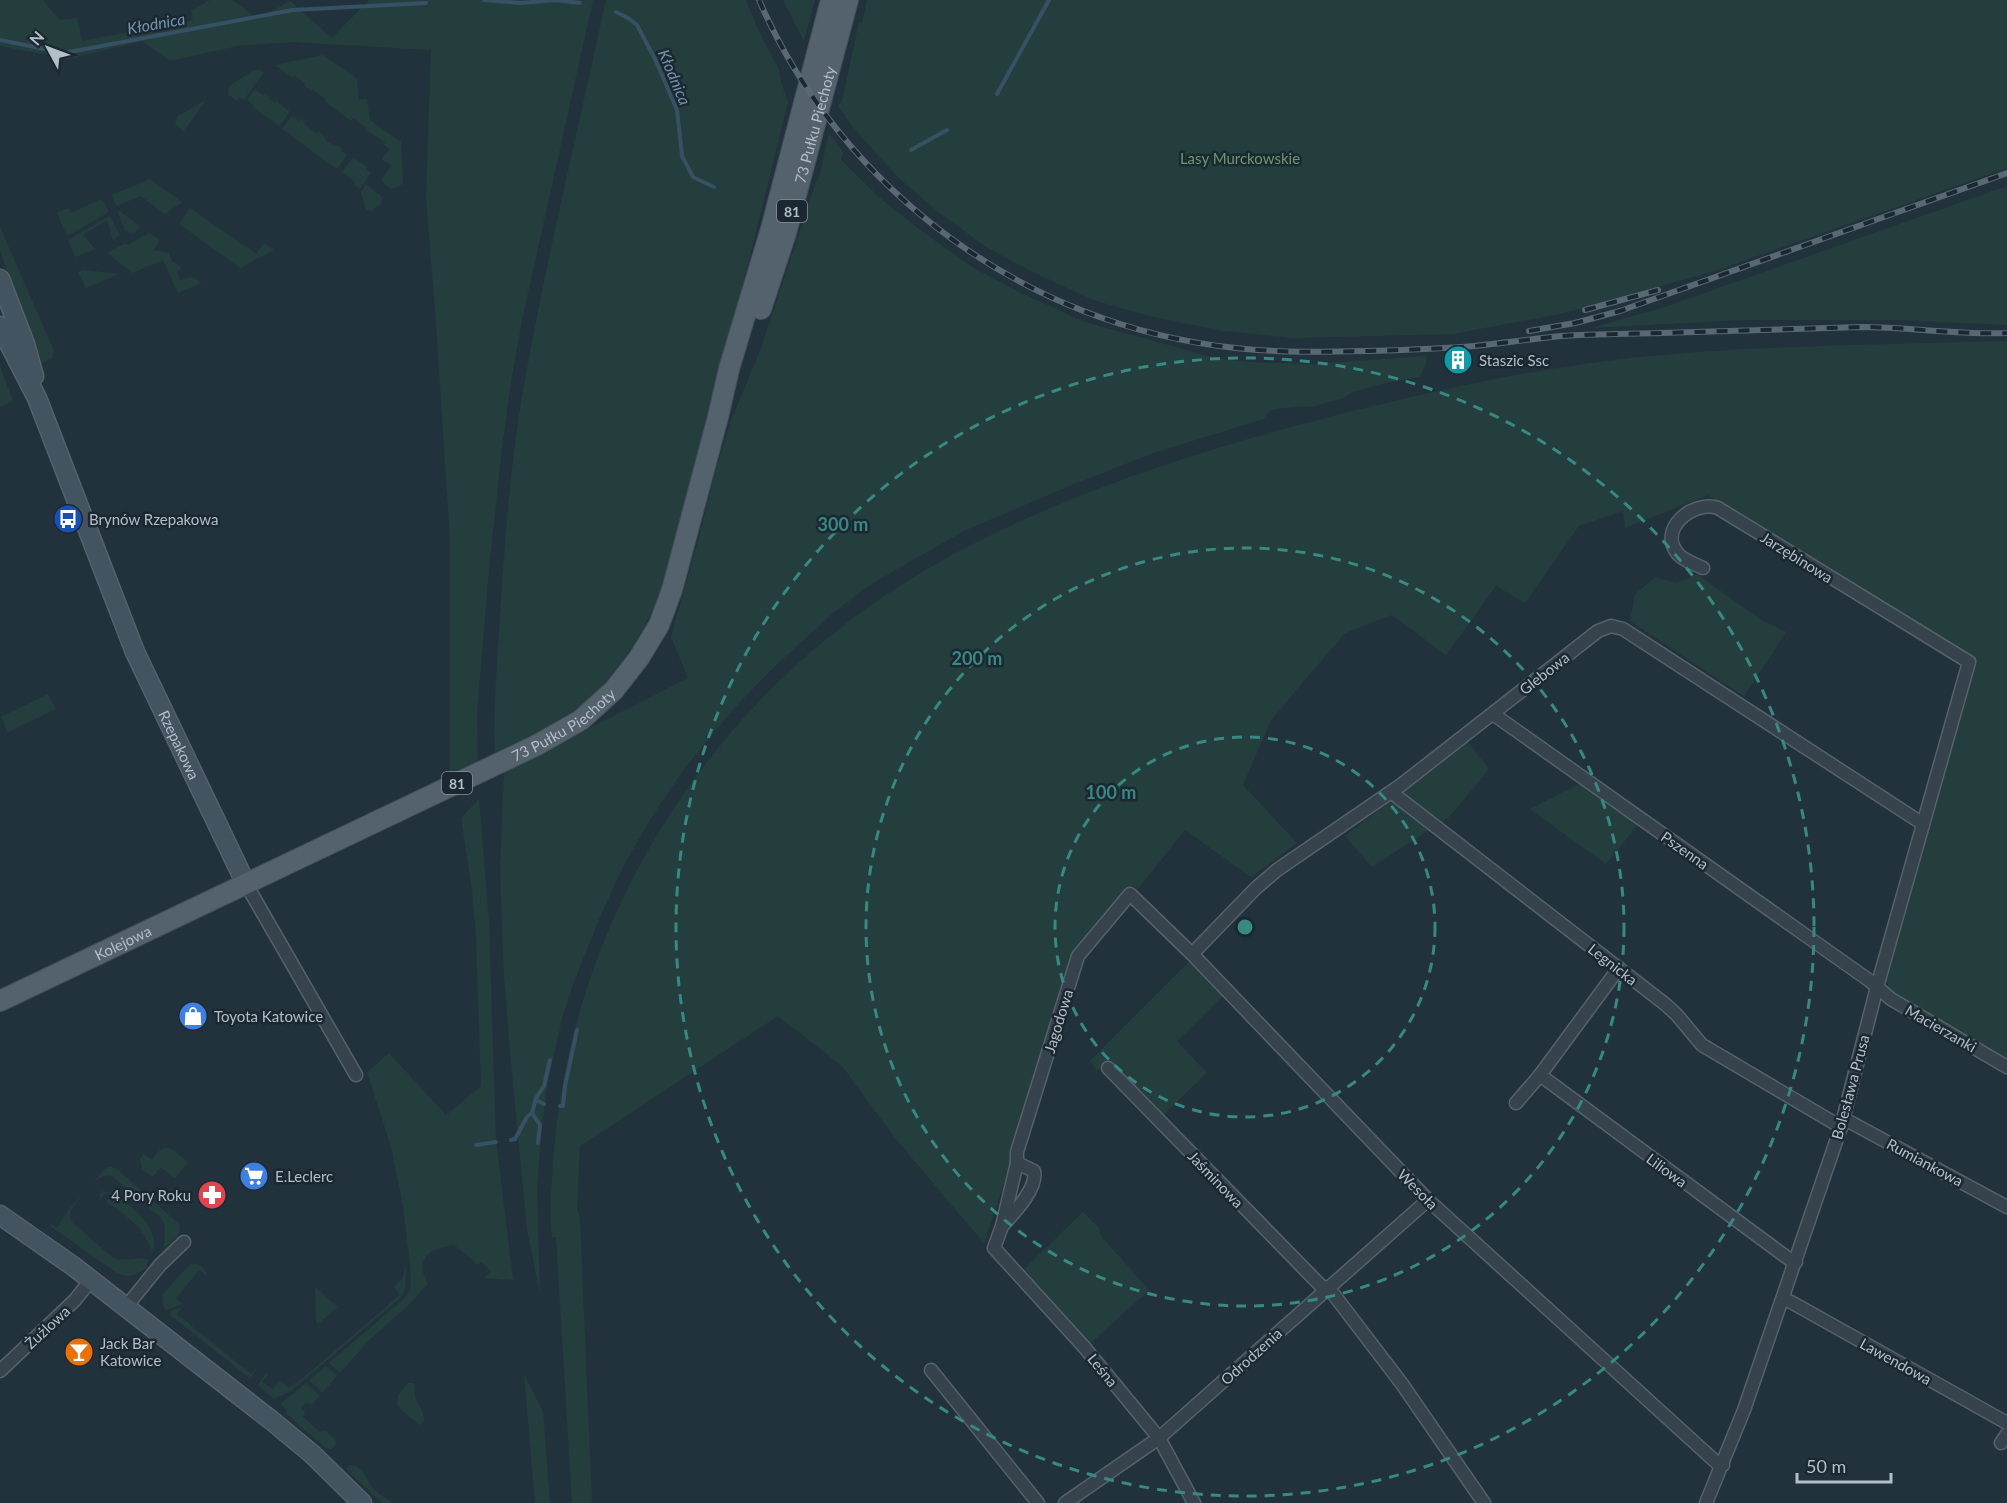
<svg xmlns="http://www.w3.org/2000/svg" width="2007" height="1503" viewBox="0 0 2007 1503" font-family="Lato,sans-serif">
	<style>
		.green { fill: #243e3d }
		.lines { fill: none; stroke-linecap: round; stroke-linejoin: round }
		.stream { stroke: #365064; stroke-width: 4 }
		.street-casing { stroke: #55616b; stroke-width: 15 }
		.secondary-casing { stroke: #55616b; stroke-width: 21 }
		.primary-casing { stroke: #434f59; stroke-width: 22 }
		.street { stroke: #36434d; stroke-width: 12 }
		.secondary { stroke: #445360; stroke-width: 18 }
		.primary { stroke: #54626d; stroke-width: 20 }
		.rail-casing { stroke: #586874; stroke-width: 6 }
		.rail { stroke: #1c2831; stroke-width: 4; stroke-dasharray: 11; stroke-linecap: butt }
		.ring { fill: none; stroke: #388884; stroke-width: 3; stroke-dasharray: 10 8 }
		.labels { text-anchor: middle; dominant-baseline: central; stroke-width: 5; stroke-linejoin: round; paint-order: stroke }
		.shield { fill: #1c2831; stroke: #85919b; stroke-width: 1.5 }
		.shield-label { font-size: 14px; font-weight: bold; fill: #b2bec8 }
		.street-label { font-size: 15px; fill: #b2bec8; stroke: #1c2831 }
		.park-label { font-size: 15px; fill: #689a6c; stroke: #1c2831 }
		.poi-label { font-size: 15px; fill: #b2bec8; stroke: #1c2831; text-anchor: start }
		.water-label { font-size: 16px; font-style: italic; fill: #7194ac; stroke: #1c2831 }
		.centre { fill: #388884; stroke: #1c2831; stroke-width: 3 }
		.ring-label { font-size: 18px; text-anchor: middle; font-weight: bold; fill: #388884; stroke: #1c2831; stroke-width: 5; stroke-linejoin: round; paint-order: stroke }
	</style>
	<rect width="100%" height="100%" fill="#22323d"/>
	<!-- green -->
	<g class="green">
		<path d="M 0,0 L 43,0 L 59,20 L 77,18 L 82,41 L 193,20 L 191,11 L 210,0 L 233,0 L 257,19 L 290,1 L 332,38 L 369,0 L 593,0 L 522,320 L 511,382 L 503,440 L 489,568 L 477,713 L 478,765 L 445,780 L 450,771 L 450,539 L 436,323 L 426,197 L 431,50 L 292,42 L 237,46 L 170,61 L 142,41 L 68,59 L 0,46 Z"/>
		<path d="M 606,0 L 746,0 L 757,27 L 779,70 L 781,82 L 788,102 L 700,458 L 665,582 C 643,639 607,693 554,727 C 535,738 515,747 495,757 C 493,709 497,663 500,616 C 505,541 510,465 523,391 C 546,260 578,130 606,0 Z"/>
		<path d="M 783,0 L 815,0 L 804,41 Z"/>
		<path d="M 867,0 L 2007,0 L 2007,168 L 1715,271 L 1560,314 L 1453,334 L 1294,338 L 1223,331 L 1153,317 L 1093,300 L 1031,271 L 986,247 L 937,211 L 898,177 L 850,124 L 838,106 L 842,101 L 859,22 L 862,24 Z"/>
		<path d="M 323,55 L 357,79 L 359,100 L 367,99 L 370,120 L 401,142 L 403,182 L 400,186 L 391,189 L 381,180 L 391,166 L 382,159 L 390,149 L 384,145 L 385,142 L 365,130 L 366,128 L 353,118 L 351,121 L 325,101 L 326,99 L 313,90 L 311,91 L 304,86 L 305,83 L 294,75 L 292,77 L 275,65 Z"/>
		<path d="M 254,70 L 259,70 L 264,72 L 244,100 L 240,97 L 237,101 L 228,94 L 229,86 Z"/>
		<path d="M 255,89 L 263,95 L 265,93 L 269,96 L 268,98 L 275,103 L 276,101 L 290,112 L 279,126 L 253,107 L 254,106 L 247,100 Z"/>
		<path d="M 206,100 L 183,132 L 175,123 L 178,116 Z"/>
		<path d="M 292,116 L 299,121 L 301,119 L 305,122 L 304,124 L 316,133 L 318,131 L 325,137 L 324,139 L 335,147 L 337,145 L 342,148 L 341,151 L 347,155 L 337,169 L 282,129 Z"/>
		<path d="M 829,133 L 843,152 L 841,160 L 879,197 L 920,230 L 972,267 L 1021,293 L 1085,322 L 1215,358 L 1249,362 L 1314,364 L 1426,356 L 1427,361 L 1420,377 L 1385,383 L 1352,392 L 1344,398 L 1315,406 L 1281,408 L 1270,411 L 1264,419 L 1156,452 L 1069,486 L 964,531 L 897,569 L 867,587 L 833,613 L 773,668 L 739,703 L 709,738 L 682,772 L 651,818 L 624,865 L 600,917 L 573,984 L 562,1019 L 547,1086 L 541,1135 L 537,1190 L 540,1294 L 527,1229 L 511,1063 L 504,975 L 500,871 L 504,772 L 688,678 L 671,637 L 701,530 L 715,471 L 732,418 L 761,348 L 816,182 L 819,178 Z"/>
		<path d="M 353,157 L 367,167 L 366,169 L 371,173 L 360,189 L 354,184 L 355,182 L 342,172 Z"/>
		<path d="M 150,179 L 182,202 L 165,214 L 141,196 L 116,206 L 112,195 Z"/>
		<path d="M 366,184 L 383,198 L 381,204 L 371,211 L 366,210 L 361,192 Z"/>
		<path d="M 2007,186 L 2007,325 L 1899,320 L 1740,320 L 1591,328 L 1665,307 Z"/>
		<path d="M 102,199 L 109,212 L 67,236 L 57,213 L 68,208 L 71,213 Z"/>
		<path d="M 190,208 L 256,254 L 264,243 L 274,250 L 240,268 L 179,224 Z"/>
		<path d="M 119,211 L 140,226 L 134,233 L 125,231 L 118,212 Z"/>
		<path d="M 110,216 L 120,235 L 113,240 L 107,220 L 83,235 L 95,249 L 75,257 L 68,240 Z"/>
		<path d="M 0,227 L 54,351 L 52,358 L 42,363 L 0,251 Z"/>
		<path d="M 149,233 L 160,240 L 154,250 L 169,253 L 172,261 L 182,268 L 177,271 L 180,280 L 193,277 L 202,283 L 178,293 L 163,260 L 133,273 L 107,253 L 124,244 L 127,245 Z"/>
		<path d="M 84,270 L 119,274 L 86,288 L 78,272 Z"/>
		<path d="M 2007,341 L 2007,1064 L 1895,996 L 1884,979 L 1976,661 L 1969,662 L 1708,495 L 1625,528 L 1623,511 L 1579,526 L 1525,603 L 1496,586 L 1446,655 L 1392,615 L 1345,633 L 1271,720 L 1243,785 L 1297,843 L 1251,877 L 1185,830 L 1138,889 L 1132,885 L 1078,947 L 1026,1117 L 984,1243 L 895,1138 L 842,1066 L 778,1016 L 580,1146 L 577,1207 L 580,1220 L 592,1503 L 572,1503 L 556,1237 L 552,1237 C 549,1208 552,1179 554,1150 C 562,1059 586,974 626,892 C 679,783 761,685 860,613 C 993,516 1170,458 1329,417 C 1428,392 1530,369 1631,358 C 1756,345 1882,345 2007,341 Z"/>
		<path d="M 0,367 L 13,401 L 0,407 Z"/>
		<path d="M 1697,574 L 1761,620 L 1786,632 L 1744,696 L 1630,621 L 1635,594 L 1656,577 L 1676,583 Z"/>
		<path d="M 48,694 L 56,709 L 8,732 L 1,717 Z"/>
		<path d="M 1468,742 L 1489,769 L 1449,817 L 1372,867 L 1345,836 Z"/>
		<path d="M 1581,783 L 1640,822 L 1606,864 L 1530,809 Z"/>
		<path d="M 479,799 L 489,923 L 496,1140 L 513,1280 L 485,1278 L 491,1271 L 481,1262 L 478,1265 L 452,1243 C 446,1248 442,1247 435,1250 C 420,1256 420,1272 428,1284 L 402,1311 L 370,1339 L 340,1373 L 329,1363 L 404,1299 L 411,1288 L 410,1264 L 403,1206 L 391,1147 L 367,1072 L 389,1053 L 446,1115 L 481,1086 L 476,937 L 472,889 L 461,818 Z"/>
		<path d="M 1189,962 L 1224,995 L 1177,1041 L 1207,1073 L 1163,1115 L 1108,1061 L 1097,1070 L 1090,1061 Z"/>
		<path d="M 166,1147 L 174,1150 L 188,1163 L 175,1178 L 161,1167 L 152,1177 L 142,1169 L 140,1159 L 144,1154 L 152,1160 L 159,1151 Z"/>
		<path d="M 110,1166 L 118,1170 L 180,1225 L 179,1234 L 164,1249 L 165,1227 L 161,1218 L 112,1176 C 95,1172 81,1198 70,1211 L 70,1217 L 73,1223 L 113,1258 L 119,1260 L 144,1258 L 148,1260 L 146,1268 C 134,1277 128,1279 114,1271 L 50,1226 L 51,1224 L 57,1228 L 70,1208 L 106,1168 Z"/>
		<path d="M 102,1191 L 116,1194 C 134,1210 157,1224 154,1250 L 151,1249 L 141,1229 L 119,1210 L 106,1202 L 111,1196 L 107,1192 L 101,1198 L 99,1196 Z"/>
		<path d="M 1083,1212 L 1099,1228 L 1100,1235 L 1149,1290 L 1085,1348 L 1018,1275 Z"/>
		<path d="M 190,1264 C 199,1263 205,1267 207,1276 L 199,1270 L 176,1298 L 183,1304 L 166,1310 L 163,1306 L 162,1295 Z"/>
		<path d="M 406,1267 L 405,1289 L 400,1298 L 291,1391 L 274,1399 L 258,1385 L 266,1373 L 268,1374 L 262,1382 L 273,1389 L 278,1382 L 282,1381 L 288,1388 L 303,1378 L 400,1295 L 394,1287 L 402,1279 Z"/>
		<path d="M 315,1287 L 338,1307 L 318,1324 L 316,1321 Z"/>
		<path d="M 181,1308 L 177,1314 L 251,1374 L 258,1367 L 251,1377 L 247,1376 L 169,1314 L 173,1310 Z"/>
		<path d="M 326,1366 L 337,1376 L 322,1393 L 309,1380 Z"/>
		<path d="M 524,1374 L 543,1412 L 550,1503 L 535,1503 Z"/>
		<path d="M 306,1383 L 320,1396 L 312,1405 L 307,1402 L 301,1408 L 305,1412 L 303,1417 L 320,1432 L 324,1430 L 335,1439 L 336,1444 L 332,1449 L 327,1449 L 285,1413 L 287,1410 L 280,1404 Z"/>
		<path d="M 408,1383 L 414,1383 C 415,1388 414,1394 416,1400 C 420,1408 424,1411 424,1420 L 420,1425 L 401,1410 L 397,1405 L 398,1395 Z"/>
		<path d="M 350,1465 C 363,1467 366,1479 373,1488 C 378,1494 386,1498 393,1503 L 382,1503 L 346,1469 Z"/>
	</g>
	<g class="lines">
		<!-- stream -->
		<g class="stream">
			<path d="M 484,0 L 521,3 L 555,0 L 580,3"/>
			<path d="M 616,12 L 628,18 L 637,25 L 656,61 L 677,110 L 682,156 L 693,177 L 714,187"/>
			<path d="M 0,40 L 64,53 L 293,10 L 426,3"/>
			<path d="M 997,94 L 1049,0"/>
			<path d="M 911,150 L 947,130"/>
			<path d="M 536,1100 L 544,1104"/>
			<path d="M 560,1106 L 563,1106 L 565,1086 L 577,1030"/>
			<path d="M 532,1113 L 540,1125 L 538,1143"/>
			<path d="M 511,1140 L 515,1139 L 527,1117 L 532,1113 L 536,1098 L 544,1086 L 550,1060"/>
			<path d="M 476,1145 L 496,1142"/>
		</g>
		<!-- street casing -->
		<g class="street-casing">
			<g id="street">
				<path d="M 1703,568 C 1695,564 1684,561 1678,554 C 1657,529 1693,500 1718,508 L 1969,662 L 1877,987 L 1841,1127 L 1744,1410 L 1706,1503"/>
				<path d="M 1493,714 L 1870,981 L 1891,999 L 2007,1067"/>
				<path d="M 1391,792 L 1665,1004 L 1676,1014 L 1702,1045 L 1841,1127"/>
				<path d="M 246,884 L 356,1075"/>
				<path d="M 1192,954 L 1256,888 L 1277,870 L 1401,785 L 1598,631 L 1611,626 L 1623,629 L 1923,824"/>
				<path d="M 1619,968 L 1540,1075 L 1789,1259 L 1796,1262"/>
				<path d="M 1108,1068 L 1325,1290"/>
				<path d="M 1516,1103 L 1540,1075"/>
				<path d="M 1843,1119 L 1850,1122 L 2007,1207"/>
				<path d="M 1003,1225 C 1014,1213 1038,1188 1034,1171 L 1017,1163"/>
				<path d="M 1328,1287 L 1402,1384 L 1484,1503"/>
				<path d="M 1783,1299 L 1791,1302 L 2007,1423"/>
				<path d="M 126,1307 L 160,1265 L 184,1242"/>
				<path d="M 931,1370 L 1038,1503"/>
				<path d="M 0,1371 L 75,1300 L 91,1280"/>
				<path d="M 2001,1443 L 2007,1434"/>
				<path d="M 1065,1503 L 1159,1438 L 1428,1200"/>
				<path d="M 1194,1503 L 1159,1438 L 1085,1348 L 994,1248 L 1002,1226 L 1017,1163 L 1017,1152 L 1078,956 L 1130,894 L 1192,954 L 1428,1200 L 1717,1463 L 1723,1465"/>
			</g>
		</g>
		<!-- secondary casing -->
		<g class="secondary-casing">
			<g id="secondary">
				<path d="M 0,279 L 25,344 L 34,376"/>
				<path id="s1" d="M 0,326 L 37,398 L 135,652 L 246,884"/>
				<path d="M 0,1215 L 73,1266 L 271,1420 L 312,1454 L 362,1503"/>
			</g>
		</g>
		<!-- primary casing -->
		<g class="primary-casing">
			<g id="primary">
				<path id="s2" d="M 761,309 L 786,233 L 848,0"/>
				<path id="s3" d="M 0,1001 L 537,745 L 581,720 L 614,690 L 639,658 L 659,625 L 672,590 L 718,417 L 729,369 L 771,229 L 831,0"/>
			</g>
		</g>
		<!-- street -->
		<use href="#street" class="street"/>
		<!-- secondary -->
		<use href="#secondary" class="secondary"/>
		<!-- primary -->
		<use href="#primary" class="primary"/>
		<!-- rail casing -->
		<g class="rail-casing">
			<g id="rail">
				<path d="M 759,0 C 842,192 1028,327 1236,348 C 1280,353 1324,352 1368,351 C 1403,350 1439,349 1474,346 C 1503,343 1532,339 1561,336 C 1594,334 1628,334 1661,333 C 1728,331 1795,329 1861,327 C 1910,327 1958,335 2007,333"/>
				<path d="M 1585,310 L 1658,290"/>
				<path d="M 1529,331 L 1575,323 L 1620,311 L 2007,173"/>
			</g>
		</g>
		<!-- rail -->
		<use href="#rail" class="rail"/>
	</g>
	<!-- distance rings -->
	<g class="ring">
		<circle cx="1245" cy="927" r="190"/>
		<circle cx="1245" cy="927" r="379"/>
		<circle cx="1245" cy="927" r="569"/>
	</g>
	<!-- icons -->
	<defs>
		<g id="building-disc" transform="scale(1.5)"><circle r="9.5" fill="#0f9aa8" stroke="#1c2831"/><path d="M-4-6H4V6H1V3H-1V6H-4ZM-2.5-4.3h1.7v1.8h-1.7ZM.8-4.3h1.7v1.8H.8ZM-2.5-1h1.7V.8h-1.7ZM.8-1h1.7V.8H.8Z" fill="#fff"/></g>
		<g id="bus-disc" transform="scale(1.5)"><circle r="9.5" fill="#1a4fb4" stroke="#1c2831"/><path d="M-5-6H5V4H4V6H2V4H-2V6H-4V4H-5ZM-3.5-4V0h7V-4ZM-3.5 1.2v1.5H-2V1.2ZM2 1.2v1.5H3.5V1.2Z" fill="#fff"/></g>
		<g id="shop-disc" transform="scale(1.5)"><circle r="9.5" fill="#3f7fe0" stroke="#1c2831"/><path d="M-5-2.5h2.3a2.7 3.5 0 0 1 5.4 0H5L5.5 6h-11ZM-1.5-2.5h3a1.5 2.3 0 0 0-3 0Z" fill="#fff"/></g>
		<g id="supermarket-disc" transform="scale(1.5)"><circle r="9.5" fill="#3f7fe0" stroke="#1c2831"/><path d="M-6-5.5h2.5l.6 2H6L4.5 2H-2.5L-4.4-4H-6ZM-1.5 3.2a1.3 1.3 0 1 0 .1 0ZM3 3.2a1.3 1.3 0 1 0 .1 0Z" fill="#fff"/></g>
		<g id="pharmacy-disc" transform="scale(1.5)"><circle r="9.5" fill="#e0444e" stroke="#1c2831"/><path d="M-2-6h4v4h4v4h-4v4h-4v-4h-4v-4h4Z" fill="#fff"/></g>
		<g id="bar-disc" transform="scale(1.5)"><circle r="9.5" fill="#e8710a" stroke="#1c2831"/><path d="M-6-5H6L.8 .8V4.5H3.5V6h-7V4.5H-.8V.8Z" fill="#fff"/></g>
	</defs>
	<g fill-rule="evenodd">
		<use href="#building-disc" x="1458" y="360"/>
		<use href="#bus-disc" x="68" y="519"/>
		<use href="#shop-disc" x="193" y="1016"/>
		<use href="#supermarket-disc" x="254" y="1176"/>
		<use href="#pharmacy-disc" x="212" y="1195"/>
		<use href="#bar-disc" x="79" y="1352"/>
	</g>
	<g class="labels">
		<!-- shield labels -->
		<g class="shield">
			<rect x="777" y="200" width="30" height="22" rx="4.5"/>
			<rect x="442" y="772" width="30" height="22" rx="4.5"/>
		</g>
		<g class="shield-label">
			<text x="792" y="211">81</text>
			<text x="457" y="783">81</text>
		</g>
		<!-- street labels -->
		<g class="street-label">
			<text stroke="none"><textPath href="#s2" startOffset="192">73 Pułku Piechoty</textPath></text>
			<text transform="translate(1797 557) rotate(32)">Jarzębinowa</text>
			<text transform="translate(1544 673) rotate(-38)">Glebowa</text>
			<text stroke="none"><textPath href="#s3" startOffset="628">73 Pułku Piechoty</textPath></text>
			<text stroke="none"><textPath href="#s1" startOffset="456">Rzepakowa</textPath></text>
			<text transform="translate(1685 850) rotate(35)">Pszenna</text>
			<text stroke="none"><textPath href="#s3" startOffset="136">Kolejowa</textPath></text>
			<text transform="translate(1613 964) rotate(38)">Legnicka</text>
			<text transform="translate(1058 1021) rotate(-73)">Jagodowa</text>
			<text transform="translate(1941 1028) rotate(30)">Macierzanki</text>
			<text transform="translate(1850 1087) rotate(-75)">Bolesława Prusa</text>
			<text transform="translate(1925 1162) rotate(28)">Rumiankowa</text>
			<text transform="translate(1667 1170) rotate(36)">Liliowa</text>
			<text transform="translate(1216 1179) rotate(46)">Jaśminowa</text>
			<text transform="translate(1418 1189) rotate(45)">Wesoła</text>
			<text transform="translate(47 1327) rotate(-43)">Żużlowa</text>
			<text transform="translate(1251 1356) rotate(-42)">Odrodzenia</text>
			<text transform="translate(1896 1361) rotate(29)">Lawendowa</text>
			<text transform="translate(1103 1370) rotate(51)">Leśna</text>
		</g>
		<!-- park labels -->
		<g class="park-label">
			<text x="1240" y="158">Lasy Murckowskie</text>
		</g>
		<!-- poi labels -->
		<g class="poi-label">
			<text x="1479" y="360">Staszic Ssc</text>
			<text x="89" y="519">Brynów Rzepakowa</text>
			<text x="214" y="1016">Toyota Katowice</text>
			<text x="275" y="1176">E.Leclerc</text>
			<text x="191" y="1195" text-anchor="end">4 Pory Roku</text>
			<text x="100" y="1343">Jack Bar<tspan x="100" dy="17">Katowice</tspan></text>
		</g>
		<!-- water labels -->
		<g class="water-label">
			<text transform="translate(156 23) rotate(-10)">Kłodnica</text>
			<text transform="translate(675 77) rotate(67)">Kłodnica</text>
		</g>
	</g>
	<circle cx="1245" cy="927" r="9" class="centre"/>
	<g class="ring-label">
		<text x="843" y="531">300 m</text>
		<text x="977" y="665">200 m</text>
		<text x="1111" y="799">100 m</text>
	</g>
	<!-- north arrow -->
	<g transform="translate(48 48) rotate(311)" stroke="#1c2831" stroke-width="4.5" paint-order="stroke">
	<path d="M0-4.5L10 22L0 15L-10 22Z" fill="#b2bec8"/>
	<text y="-9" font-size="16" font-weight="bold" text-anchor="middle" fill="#b2bec8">N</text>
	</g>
	<!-- scale -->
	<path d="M1797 1473v9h94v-9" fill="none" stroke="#b2bec8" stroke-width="3"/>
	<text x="1806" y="1473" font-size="18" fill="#b2bec8" stroke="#1c2831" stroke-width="4.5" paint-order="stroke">50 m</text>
</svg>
